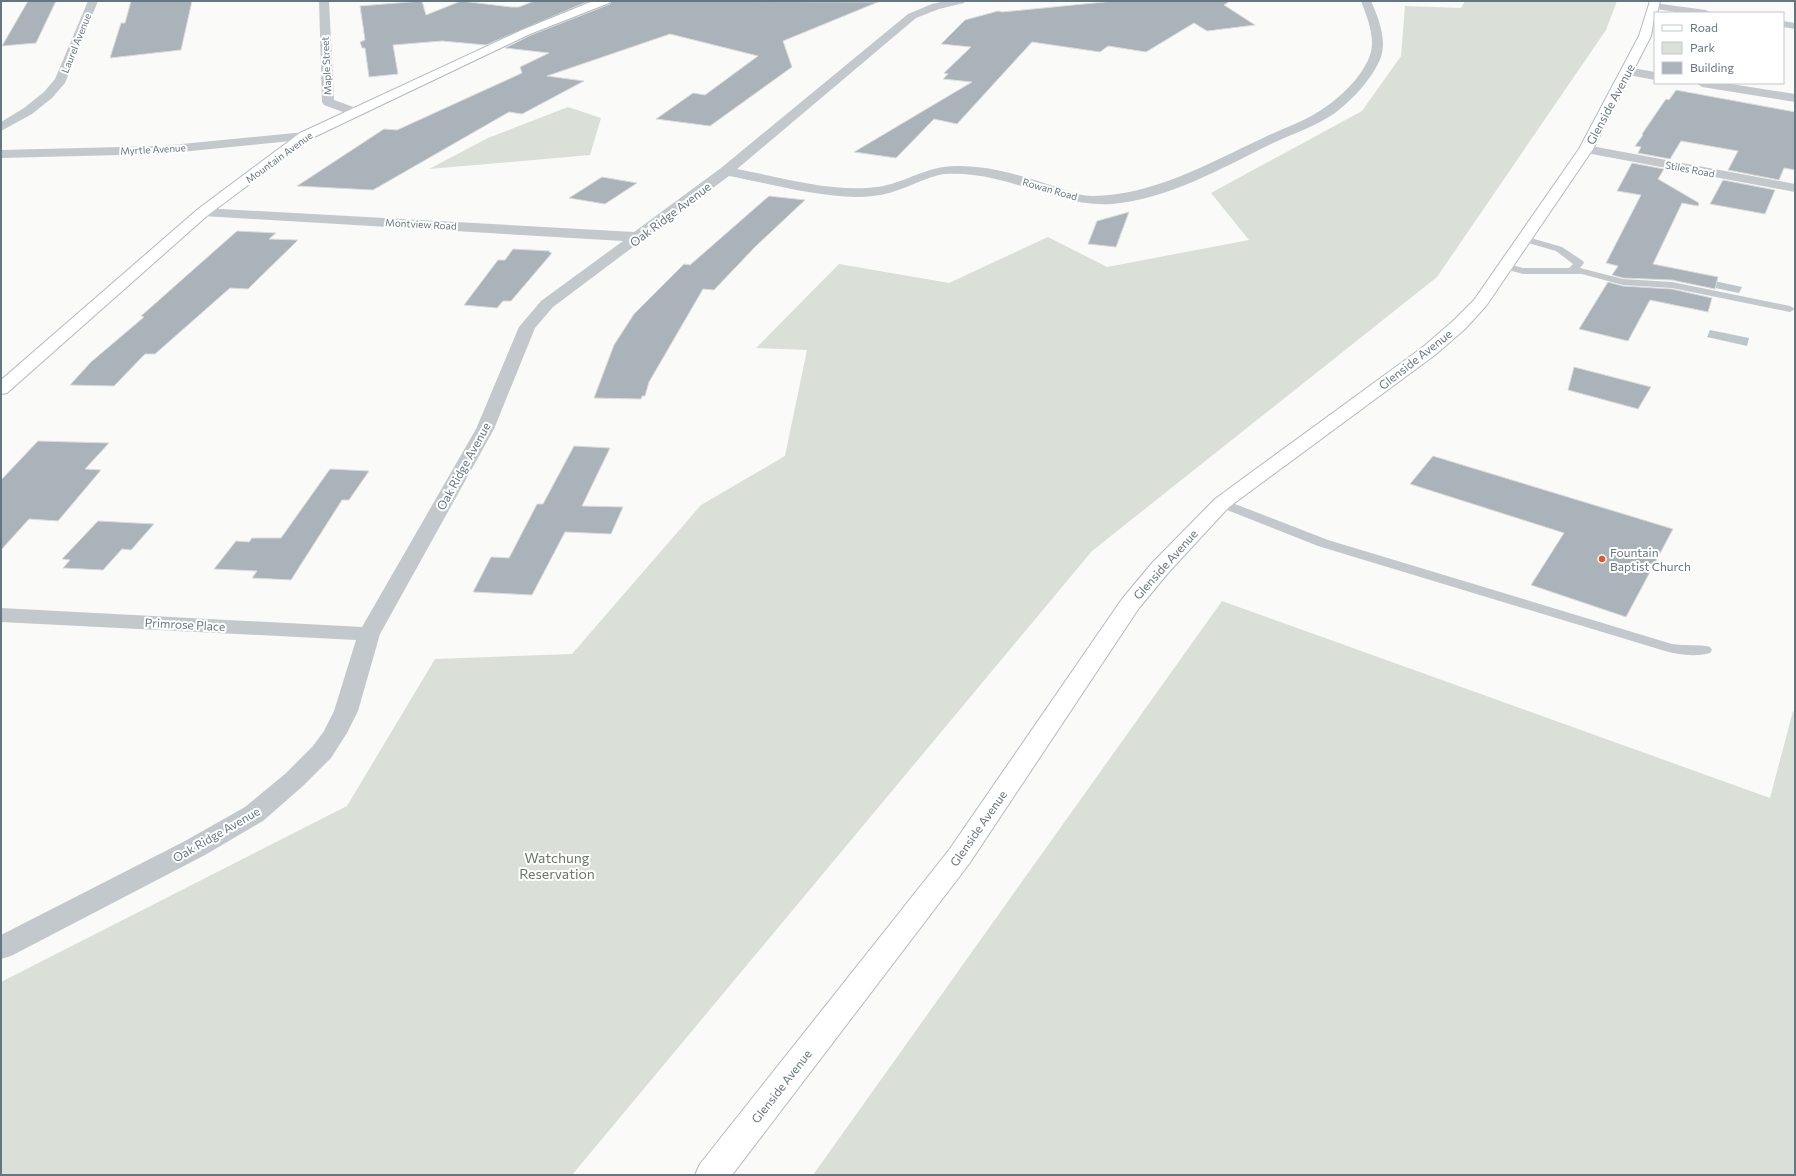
<svg xmlns="http://www.w3.org/2000/svg" width="1796" height="1176" viewBox="0 0 1796 1176" font-family="Commissioner,sans-serif">
	<style>
		.green { fill: #dadfd7 }
		.water { fill: #bbc7cb }
		.building { fill: #aab3b9; stroke: #dcdcda }
		.lines { fill: none; stroke-linecap: round; stroke-linejoin: round }
		.secondary-casing { stroke: #b3babf; stroke-width: 2 }
		.service { fill: #c3c8cc; fill-rule: evenodd }
		.minor { fill: #c3c8cc; fill-rule: evenodd }
		.secondary { fill: #fff; fill-rule: evenodd }
		.poi-dot { fill: #e4572e; stroke: #fff; stroke-width: 1.5 }
		.labels { text-anchor: middle; dominant-baseline: central; stroke-width: 4; stroke-linejoin: round; paint-order: stroke }
		.far-street-label { font-size: 10px; fill: #657683; stroke: #fff }
		.street-label { font-size: 12px; fill: #657683; stroke: #fff }
		.poi-label { font-size: 12px; fill: #657683; stroke: #fff; text-anchor: start }
		.near-park-label { font-size: 14px; fill: #687a64; stroke: #fff }
	</style>
	<rect width="100%" height="100%" fill="#fafaf8"/>
	<!-- green -->
	<g class="green">
		<path d="M 1465,1 L 1617,1 L 1606,30 L 1437,277 L 1092,551 L 572,1175 L 1,1175 L 1,982 L 347,806 L 435,659 L 572,654 L 701,505 L 785,456 L 807,350 L 756,348 L 839,264 L 949,283 L 1048,237 L 1107,267 L 1249,240 L 1211,193 L 1362,111 L 1401,56 L 1405,6 L 1461,8 Z"/>
		<path d="M 568,107 L 601,118 L 590,155 L 429,169 L 488,138 Z"/>
		<path d="M 1222,601 L 1770,798 L 1793,711 L 1795,712 L 1795,1175 L 813,1175 Z"/>
	</g>
	<!-- water -->
	<g class="water">
		<path d="M 1705,279 L 1742,287 L 1739,293 L 1701,285 Z"/>
		<path d="M 1710,330 L 1749,338 L 1747,346 L 1707,337 Z"/>
	</g>
	<!-- building -->
	<g class="building">
		<path d="M 28,1 L 56,1 L 36,43 L 2,46 Z"/>
		<path d="M 131,1 L 192,1 L 181,50 L 110,58 L 121,23 L 125,23 Z"/>
		<path d="M 422,1 L 426,15 L 461,1 L 511,7 L 519,7 L 534,1 L 589,1 L 486,45 L 442,41 L 393,45 L 398,74 L 369,77 L 365,48 L 362,48 L 360,42 L 365,40 L 360,6 Z"/>
		<path d="M 611,1 L 878,2 L 783,41 L 792,67 L 710,126 L 656,119 L 693,93 L 705,95 L 758,56 L 670,34 L 547,76 L 584,81 L 522,114 L 509,112 L 373,190 L 297,186 L 384,129 L 397,130 L 522,73 L 520,67 L 549,53 L 505,48 L 531,35 L 610,4 Z"/>
		<path d="M 1114,1 L 1230,1 L 1224,5 L 1255,25 L 1207,31 L 1194,23 L 1146,52 L 1108,46 L 1100,52 L 1032,42 L 957,124 L 934,119 L 896,158 L 854,152 L 972,82 L 943,79 L 948,74 L 944,73 L 971,47 L 941,44 L 965,20 L 998,11 L 1002,12 Z"/>
		<path d="M 1676,90 L 1795,112 L 1795,170 L 1784,168 L 1779,180 L 1728,170 L 1738,151 L 1681,141 L 1670,159 L 1638,153 L 1641,147 L 1635,146 L 1643,135 L 1642,134 L 1666,99 L 1669,100 Z"/>
		<path d="M 1632,163 L 1664,169 L 1658,179 L 1699,203 L 1698,206 L 1682,203 L 1653,264 L 1718,277 L 1715,289 L 1672,280 L 1623,278 L 1612,275 L 1618,266 L 1606,263 L 1641,195 L 1617,191 Z"/>
		<path d="M 602,177 L 637,183 L 605,204 L 569,198 Z"/>
		<path d="M 1723,180 L 1775,190 L 1765,214 L 1710,204 Z"/>
		<path d="M 769,196 L 805,200 L 755,247 L 714,290 L 703,289 L 649,382 L 645,396 L 642,396 L 641,399 L 594,398 L 614,345 L 634,314 L 684,264 L 690,265 Z"/>
		<path d="M 1129,212 L 1116,247 L 1088,244 L 1097,221 Z"/>
		<path d="M 237,231 L 276,233 L 269,239 L 298,240 L 248,289 L 230,288 L 155,354 L 145,354 L 114,386 L 70,385 L 91,362 L 144,317 L 141,316 Z"/>
		<path d="M 513,249 L 550,251 L 549,252 L 552,253 L 511,301 L 503,301 L 497,308 L 464,305 L 498,260 L 505,260 Z"/>
		<path d="M 1608,282 L 1623,286 L 1672,289 L 1712,298 L 1708,312 L 1650,300 L 1628,341 L 1579,329 Z"/>
		<path d="M 1574,367 L 1651,387 L 1638,409 L 1568,390 Z"/>
		<path d="M 38,441 L 109,443 L 85,469 L 101,470 L 58,521 L 29,519 L 1,550 L 1,480 Z"/>
		<path d="M 574,446 L 610,448 L 582,506 L 623,507 L 611,534 L 565,532 L 532,595 L 473,592 L 491,557 L 509,558 L 537,504 L 543,504 Z"/>
		<path d="M 1433,456 L 1673,529 L 1626,617 L 1531,585 L 1564,533 L 1410,484 Z"/>
		<path d="M 330,469 L 369,471 L 349,500 L 342,500 L 291,580 L 252,578 L 257,571 L 214,569 L 236,541 L 249,542 L 252,538 L 281,538 Z"/>
		<path d="M 98,521 L 154,524 L 131,550 L 122,549 L 103,570 L 63,568 L 70,560 L 62,559 Z"/>
	</g>
	<g class="lines">
		<!-- secondary casing -->
		<g class="secondary-casing">
			<g id="secondary">
				<path d="M 593,1 L 610,1 L 609,3 L 530,34 L 310,139 L 208,215 L 7,393 L 1,394 L 1,380 L 198,209 L 300,133 L 522,30 Z"/>
				<path d="M 1650,1 L 1660,1 L 1657,13 L 1655,13 L 1651,36 L 1593,149 L 1486,306 L 1465,329 L 1435,355 L 1229,507 L 1168,573 L 1139,608 L 969,864 L 732,1175 L 695,1175 L 700,1164 L 949,850 L 1122,599 L 1152,563 L 1215,499 L 1423,347 L 1453,321 L 1474,300 L 1579,149 L 1639,36 Z"/>
			</g>
		</g>
		<!-- service -->
		<g class="service">
			<path d="M 1524,236 L 1562,247 L 1583,261 L 1584,263 L 1580,268 L 1623,279 L 1672,282 L 1790,306 L 1795,309 L 1790,312 L 1672,288 L 1623,285 L 1582,274 L 1523,274 L 1501,268 L 1500,266 L 1505,263 L 1523,268 L 1569,268 L 1573,264 L 1556,251 L 1521,241 L 1519,239 L 1521,237 Z"/>
			<path d="M 1222,499 L 1328,540 L 1672,644 C 1685,646 1699,644 1710,647 L 1712,650 L 1710,653 C 1695,657 1680,655 1665,651 L 1318,546 L 1217,506 L 1216,503 L 1217,500 Z"/>
		</g>
		<!-- minor -->
		<g class="minor">
			<path d="M 88,1 L 98,1 L 65,83 L 52,98 L 32,114 L 1,131 L 1,122 L 24,108 L 44,92 L 55,79 Z"/>
			<path d="M 319,1 L 329,1 L 334,100 L 359,109 L 361,112 L 359,115 L 351,115 L 324,105 L 322,102 Z"/>
			<path d="M 945,1 L 965,1 L 964,3 L 939,9 L 916,18 L 737,169 C 779,177 834,193 877,187 C 906,183 927,165 959,166 C 991,166 1023,176 1053,186 C 1066,190 1079,196 1093,196 C 1154,195 1207,164 1261,139 C 1283,128 1307,121 1327,106 C 1344,94 1363,75 1370,55 C 1376,38 1367,17 1361,1 L 1371,1 C 1378,17 1387,39 1381,57 C 1373,78 1353,99 1335,113 C 1315,127 1291,134 1269,145 C 1220,169 1168,199 1112,204 C 1064,207 1020,180 973,175 C 962,174 950,173 939,175 C 916,181 897,194 873,196 C 830,201 772,184 729,176 L 647,237 L 645,240 L 641,241 L 553,307 L 535,328 L 494,429 L 380,634 L 358,711 L 347,733 L 331,758 L 303,786 L 263,821 L 205,855 L 11,956 L 1,959 L 1,935 L 185,841 L 245,807 L 285,774 L 313,746 L 324,731 L 334,711 L 356,640 L 1,622 L 1,608 L 362,627 L 476,429 L 519,327 L 541,301 L 623,241 L 203,216 L 198,215 L 196,212 L 198,209 L 203,208 L 634,232 L 721,168 L 908,14 L 932,4 Z"/>
			<path d="M 1654,3 L 1706,10 L 1711,13 L 1682,13 L 1650,8 L 1649,6 Z"/>
			<path d="M 1783,21 L 1795,23 L 1795,29 L 1783,27 Z"/>
			<path d="M 1627,67 L 1655,72 L 1655,80 L 1623,74 L 1621,71 Z"/>
			<path d="M 1696,83 L 1725,83 L 1795,94 L 1795,102 L 1702,87 Z"/>
			<path d="M 305,132 L 310,133 L 312,136 L 310,139 L 161,154 L 1,158 L 1,150 L 161,146 Z"/>
			<path d="M 1586,145 L 1795,184 L 1795,192 L 1581,152 L 1579,149 L 1581,146 Z"/>
		</g>
		<!-- secondary -->
		<use href="#secondary" class="secondary"/>
	</g>
	<!-- markers -->
	<circle class="poi-dot" cx="1602" cy="559" r="4"/>
	<g class="labels">
		<!-- far-street labels -->
		<g class="far-street-label">
			<text transform="translate(76 43) rotate(-68)">Laurel Avenue</text>
			<text transform="translate(326 66) rotate(-93)">Maple Street</text>
			<text transform="translate(153 149) rotate(-3)">Myrtle Avenue</text>
			<text transform="translate(279 157) rotate(-36)">Mountain Avenue</text>
			<text transform="translate(1690 169) rotate(11)">Stiles Road</text>
			<text transform="translate(1050 189) rotate(16)">Rowan Road</text>
			<text transform="translate(421 224) rotate(3)">Montview Road</text>
		</g>
		<!-- street labels -->
		<g class="street-label">
			<text transform="translate(1610 104) rotate(-62)">Glenside Avenue</text>
			<text transform="translate(670 214) rotate(-37)">Oak Ridge Avenue</text>
			<text transform="translate(1415 359) rotate(-38)">Glenside Avenue</text>
			<text transform="translate(463 466) rotate(-61)">Oak Ridge Avenue</text>
			<text transform="translate(1165 564) rotate(-48)">Glenside Avenue</text>
			<text transform="translate(185 624) rotate(3)">Primrose Place</text>
			<text transform="translate(978 828) rotate(-55)">Glenside Avenue</text>
			<text transform="translate(216 834) rotate(-30)">Oak Ridge Avenue</text>
			<text transform="translate(781 1086) rotate(-52)">Glenside Avenue</text>
		</g>
		<!-- poi labels -->
		<g class="poi-label">
			<text x="1610" y="552">Fountain<tspan x="1610" dy="14">Baptist Church</tspan></text>
		</g>
		<!-- near-park labels -->
		<g class="near-park-label">
			<text x="557" y="857">Watchung<tspan x="557" dy="16">Reservation</tspan></text>
		</g>
	</g>
	<!-- border -->
	<rect width="1796" height="1176" fill="none" stroke="#657683" stroke-width="4"/>
	<!-- legend -->
	<rect x="1654" y="12" width="130" height="72" fill="#ffffff" stroke="#c1c8cd"/>
	<rect x="1662" y="25" width="20" height="6" fill="#ffffff" stroke="#c1c8cd"/>
	<text x="1690" y="32" font-size="12" fill="#657683">Road</text>
	<rect x="1662" y="42" width="20" height="12" fill="#dadfd7" stroke="#c1c8cd"/>
	<text x="1690" y="52" font-size="12" fill="#657683">Park</text>
	<rect x="1662" y="62" width="20" height="12" fill="#aab3b9" stroke="#c1c8cd"/>
	<text x="1690" y="72" font-size="12" fill="#657683">Building</text>
</svg>
